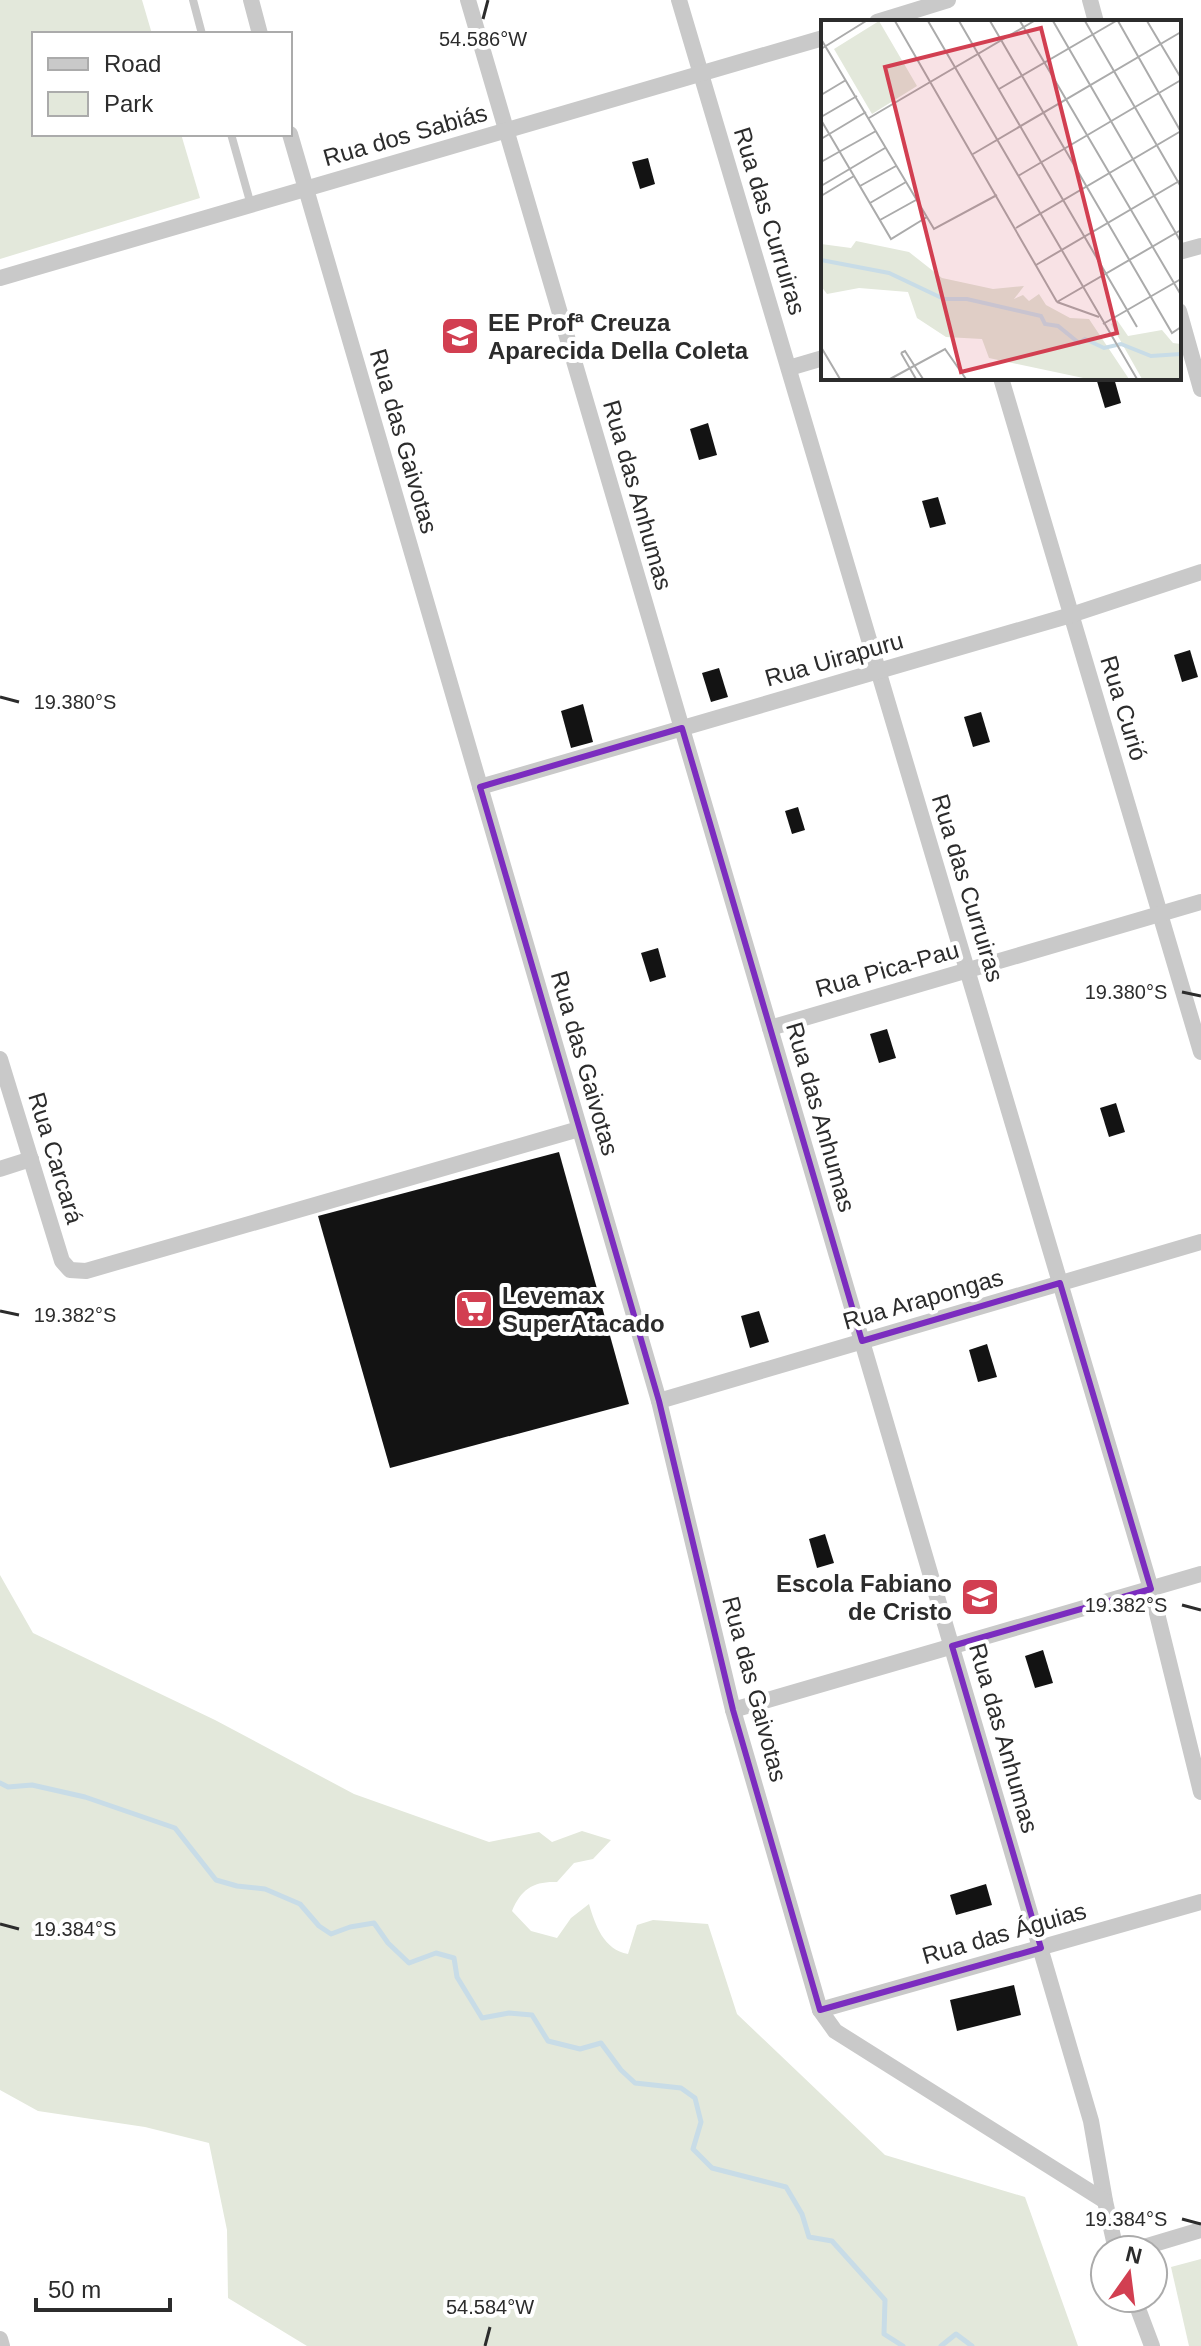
<svg xmlns="http://www.w3.org/2000/svg" width="1201" height="2346" viewBox="0 0 1201 2346" font-family="Helvetica,sans-serif">
	<style>
		.green { fill: #e3e8db }
		.lines { fill: none; stroke-linecap: round; stroke-linejoin: round }
		.stream { stroke: #c8dce7; stroke-width: 5 }
		.building { fill: #131313 }
		.service { stroke: #c9c9c9; stroke-width: 8 }
		.minor { stroke: #c9c9c9; stroke-width: 16 }
		.marked { fill: none; stroke: #7b2cbf; stroke-width: 6; stroke-linejoin: round }
		.ticks { fill: none; stroke: #2c2c2c; stroke-width: 3 }
		.labels { text-anchor: middle; dominant-baseline: central; stroke-width: 8; stroke-linejoin: round; paint-order: stroke }
		.street-label { font-size: 24px; fill: #2c2c2c; stroke: #fff }
		.poi-label { font-size: 24px; font-weight: bold; fill: #2c2c2c; stroke: #fff; text-anchor: start }
		.inset-river { fill: none; stroke: #c8dce7; stroke-width: 4 }
		.inset-road { fill: none; stroke: #ababab; stroke-width: 2 }
		.view { fill: #d23f51; fill-opacity: 0.15; stroke: #d23f51; stroke-width: 4 }
		.inset-edge { fill: none; stroke: #2c2c2c; stroke-width: 4 }
		.ticks-label { font-size: 20px; text-anchor: middle; fill: #2c2c2c; stroke: #fff; stroke-width: 8; stroke-linejoin: round; paint-order: stroke }
	</style>
	<rect width="100%" height="100%" fill="#fff"/>
	<!-- green -->
	<g class="green">
		<path d="M 0,0 L 142,0 L 152,34 L 34,34 L 34,134 L 181,134 L 200,198 L 0,259 Z"/>
		<path d="M 0,1575 L 33,1633 L 215,1720 L 354,1794 L 489,1842 L 539,1832 L 552,1842 L 582,1831 L 611,1840 L 593,1859 L 574,1863 L 557,1882 C 534,1881 521,1889 512,1911 L 531,1931 L 557,1938 L 571,1918 L 589,1904 C 595,1925 604,1950 628,1954 L 637,1925 L 653,1920 L 708,1924 L 737,2014 L 885,2155 L 1025,2197 L 1078,2346 L 307,2346 L 228,2298 L 227,2230 L 209,2143 L 145,2127 L 38,2111 L 0,2090 Z"/>
		<path d="M 1201,2259 L 1201,2346 L 1189,2346 L 1171,2267 Z"/>
	</g>
	<g class="lines">
		<!-- stream -->
		<g class="stream">
			<path d="M 0,1783 L 8,1787 L 32,1785 L 85,1797 L 175,1828 L 216,1880 L 237,1886 L 265,1889 L 300,1904 L 319,1926 L 331,1934 L 350,1927 L 374,1923 L 388,1943 L 409,1963 L 436,1953 L 454,1958 L 457,1977 L 482,2018 L 509,2013 L 532,2015 L 548,2041 L 580,2049 L 601,2043 L 621,2070 L 635,2083 L 681,2088 L 695,2098 L 701,2122 L 693,2149 L 712,2168 L 786,2187 L 802,2214 L 809,2237 L 832,2241 L 885,2300 L 884,2334 L 903,2346"/>
			<path d="M 941,2346 L 956,2334 L 972,2346"/>
		</g>
	</g>
	<!-- building -->
	<g class="building">
		<path d="M 648,158 L 655,184 L 640,189 L 632,162 Z"/>
		<path d="M 1096,378 L 1114,378 L 1121,403 L 1105,408 Z"/>
		<path d="M 708,423 L 717,455 L 699,460 L 690,429 Z"/>
		<path d="M 938,497 L 946,524 L 930,528 L 922,501 Z"/>
		<path d="M 1190,650 L 1198,677 L 1182,682 L 1174,655 Z"/>
		<path d="M 719,668 L 728,697 L 711,702 L 702,673 Z"/>
		<path d="M 583,704 L 593,742 L 571,748 L 561,711 Z"/>
		<path d="M 981,712 L 990,742 L 973,747 L 964,717 Z"/>
		<path d="M 798,807 L 805,830 L 792,834 L 785,811 Z"/>
		<path d="M 658,948 L 666,977 L 650,982 L 641,953 Z"/>
		<path d="M 887,1029 L 896,1058 L 879,1063 L 870,1034 Z"/>
		<path d="M 1116,1103 L 1125,1132 L 1109,1137 L 1100,1108 Z"/>
		<path d="M 559,1152 L 629,1404 L 390,1468 L 318,1216 Z"/>
		<path d="M 759,1311 L 769,1342 L 750,1348 L 741,1316 Z"/>
		<path d="M 987,1344 L 997,1377 L 978,1382 L 969,1350 Z"/>
		<path d="M 825,1534 L 834,1563 L 817,1568 L 809,1539 Z"/>
		<path d="M 1043,1650 L 1053,1683 L 1035,1688 L 1025,1656 Z"/>
		<path d="M 986,1884 L 992,1905 L 956,1915 L 950,1895 Z"/>
		<path d="M 1014,1985 L 1021,2015 L 957,2031 L 950,2000 Z"/>
	</g>
	<g class="lines">
		<!-- service -->
		<g class="service">
			<path d="M 193,0 L 202,34"/>
			<path d="M 231,134 L 251,205"/>
		</g>
		<!-- minor -->
		<g class="minor">
			<path d="M 251,0 L 260,34"/>
			<path d="M 468,0 L 1091,2121 L 1105,2201 L 1116,2250"/>
			<path d="M 679,0 L 1151,1589 L 1201,1792"/>
			<path d="M 1090,0 L 1096,22"/>
			<path d="M 877,22 L 948,0"/>
			<path d="M 290,134 L 659,1401 L 733,1710 L 820,2010 L 835,2031 L 1105,2201"/>
			<path d="M 1179,252 L 1201,246"/>
			<path d="M 0,278 L 823,38"/>
			<path d="M 1179,311 L 1201,389"/>
			<path d="M 789,368 L 823,358"/>
			<path d="M 1001,378 L 1201,1052"/>
			<path d="M 480,787 L 1071,615 L 1201,572"/>
			<path d="M 770,1028 L 1201,902"/>
			<path d="M 0,1059 L 62,1261 L 70,1270 L 86,1271 L 579,1129"/>
			<path d="M 0,1169 L 31,1159"/>
			<path d="M 659,1401 L 1201,1242"/>
			<path d="M 733,1710 L 1201,1574"/>
			<path d="M 820,2010 L 1201,1902"/>
			<path d="M 1134,2250 L 1201,2230"/>
			<path d="M 1134,2298 L 1152,2346"/>
			<path d="M 0,2339 L 2,2346"/>
		</g>
	</g>
	<!-- marked area -->
	<path class="marked" d="M 682,728 L 862,1341 L 1060,1283 L 1151,1589 L 952,1646 L 1041,1948 L 820,2010 L 733,1710 L 659,1401 L 480,787 Z"/>
	<!-- ticks -->
	<path class="ticks" d="M 483,19 L 488,0M 0,697 L 19,702M 1182,992 L 1201,996M 0,1311 L 19,1315M 1182,1605 L 1201,1610M 0,1924 L 19,1929M 1182,2219 L 1201,2224M 485,2346 L 490,2327"/>
	<!-- icons -->
	<defs>
		<g id="school-square" transform="scale(2)"><rect x="-9" y="-9" width="18" height="18" rx="4" fill="#d23f51" stroke="#fff"/><path d="M0-5L7-2L0 1L-7-2ZM-4 1L0 2.5L4 1V4Q0 6-4 4Z" fill="#fff"/></g>
		<g id="supermarket-square" transform="scale(2)"><rect x="-9" y="-9" width="18" height="18" rx="4" fill="#d23f51" stroke="#fff"/><path d="M-6-5.5h2.5l.6 2H6L4.5 2H-2.5L-4.4-4H-6ZM-1.5 3.2a1.3 1.3 0 1 0 .1 0ZM3 3.2a1.3 1.3 0 1 0 .1 0Z" fill="#fff"/></g>
	</defs>
	<g fill-rule="evenodd">
		<use href="#school-square" x="460" y="336"/>
		<use href="#supermarket-square" x="474" y="1309"/>
		<use href="#school-square" x="980" y="1597"/>
	</g>
	<g class="labels">
		<!-- street labels -->
		<g class="street-label">
			<text transform="translate(405 135) rotate(-16)">Rua dos Sabiás</text>
			<text transform="translate(770 221) rotate(73)">Rua das Curruiras</text>
			<text transform="translate(404 441) rotate(74)">Rua das Gaivotas</text>
			<text transform="translate(638 495) rotate(74)">Rua das Anhumas</text>
			<text transform="translate(834 659) rotate(-16)">Rua Uirapuru</text>
			<text transform="translate(1124 708) rotate(73)">Rua Curió</text>
			<text transform="translate(968 888) rotate(73)">Rua das Curruiras</text>
			<text transform="translate(887 969) rotate(-16)">Rua Pica-Pau</text>
			<text transform="translate(585 1063) rotate(74)">Rua das Gaivotas</text>
			<text transform="translate(821 1117) rotate(74)">Rua das Anhumas</text>
			<text transform="translate(56 1158) rotate(73)">Rua Carcará</text>
			<text transform="translate(923 1299) rotate(-16)">Rua Arapongas</text>
			<text transform="translate(755 1689) rotate(75)">Rua das Gaivotas</text>
			<text transform="translate(1004 1738) rotate(74)">Rua das Anhumas</text>
			<text transform="translate(1004 1933) rotate(-16)">Rua das Águias</text>
		</g>
		<!-- poi labels -->
		<g class="poi-label">
			<text x="488" y="322">EE Profª Creuza<tspan x="488" dy="28">Aparecida Della Coleta</tspan></text>
			<text x="502" y="1295">Levemax<tspan x="502" dy="28">SuperAtacado</tspan></text>
			<text x="952" y="1583" text-anchor="end">Escola Fabiano<tspan x="952" dy="28">de Cristo</tspan></text>
		</g>
	</g>
	<!-- overview -->
	<g transform="translate(821 20)">
		<rect width="360" height="360" fill="#fff"/>
		<path d="M 58,1 L 96,66 L 51,94 L 13,29 ZM 35,221 L 88,232 L 121,258 L 172,269 L 203,266 L 193,279 L 202,275 L 208,281 L 218,274 L 225,285 L 249,298 L 268,299 L 308,359 L 267,359 L 168,338 L 161,319 L 125,317 L 96,298 L 87,272 L 38,268 L 6,274 L 0,266 L 0,224 L 30,228 ZM 296,300 L 307,316 L 341,310 L 352,323 L 360,324 L 360,359 L 321,359 L 290,304 Z" fill="#e3e8db"/>
		<path class="inset-river" d="M 0,240 L 68,253 L 123,279 L 146,279 L 220,296 L 224,304 L 237,306 L 258,323 L 264,319 L 283,328 L 300,324 L 330,336 L 360,334"/>
		<path class="inset-road" d="M 74,1 L 236,282M 107,1 L 316,359M 138,1 L 316,307M 169,1 L 351,313 L 360,307M 199,1 L 360,275M 232,1 L 360,222M 264,1 L 360,167M 297,1 L 360,112M 326,1 L 360,58M 0,19 L 113,209 L 176,175M 0,29 L 45,1M 178,69 L 295,1M 0,75 L 25,60M 0,97 L 36,76M 48,98 L 213,1M 0,100 L 70,219 L 106,197M 0,119 L 45,92M 152,134 L 360,12M 0,142 L 55,111M 197,156 L 360,60M 0,166 L 64,128M 39,166 L 75,146M 0,176 L 33,156M 49,183 L 85,162M 59,200 L 95,180M 195,208 L 360,111M 215,245 L 360,160M 236,282 L 360,210M 236,282 L 278,297M 282,304 L 360,259M 0,327 L 19,359M 80,333 L 84,331 L 102,359M 80,333 L 95,359M 69,359 L 124,329 L 145,359"/>
		<path class="view" d="M 220,8 L 296,313 L 140,352 L 64,47 Z"/>
		<rect width="360" height="360" class="inset-edge"/>
	</g>
	<g class="ticks-label">
		<text x="483" y="46">54.586°W</text>
		<text x="75" y="709">19.380°S</text>
		<text x="1126" y="999">19.380°S</text>
		<text x="75" y="1322">19.382°S</text>
		<text x="1126" y="1612">19.382°S</text>
		<text x="75" y="1936">19.384°S</text>
		<text x="1126" y="2226">19.384°S</text>
		<text x="490" y="2314">54.584°W</text>
	</g>
	<!-- legend -->
	<rect x="32" y="32" width="260" height="104" fill="#ffffff" stroke="#ababab" stroke-width="2"/>
	<rect x="48" y="58" width="40" height="12" fill="#c9c9c9" stroke="#ababab" stroke-width="2"/>
	<text x="104" y="72" font-size="24" fill="#2c2c2c">Road</text>
	<rect x="48" y="92" width="40" height="24" fill="#e3e8db" stroke="#ababab" stroke-width="2"/>
	<text x="104" y="112" font-size="24" fill="#2c2c2c">Park</text>
	<!-- north arrow -->
	<g transform="translate(1129 2274) rotate(14)"><circle r="38" fill="#ffffff" stroke="#ababab" stroke-width="2"/>
	<path d="M0-6L14 30L0 20L-14 30Z" fill="#d23f51"/>
	<text y="-12" font-size="22" font-weight="bold" text-anchor="middle" fill="#2c2c2c">N</text>
	</g>
	<!-- scale -->
	<path d="M36 2298v12h134v-12" fill="none" stroke="#2c2c2c" stroke-width="4"/>
	<text x="48" y="2298" font-size="24" fill="#2c2c2c" stroke="#ffffff" stroke-width="6" paint-order="stroke">50 m</text>
</svg>
